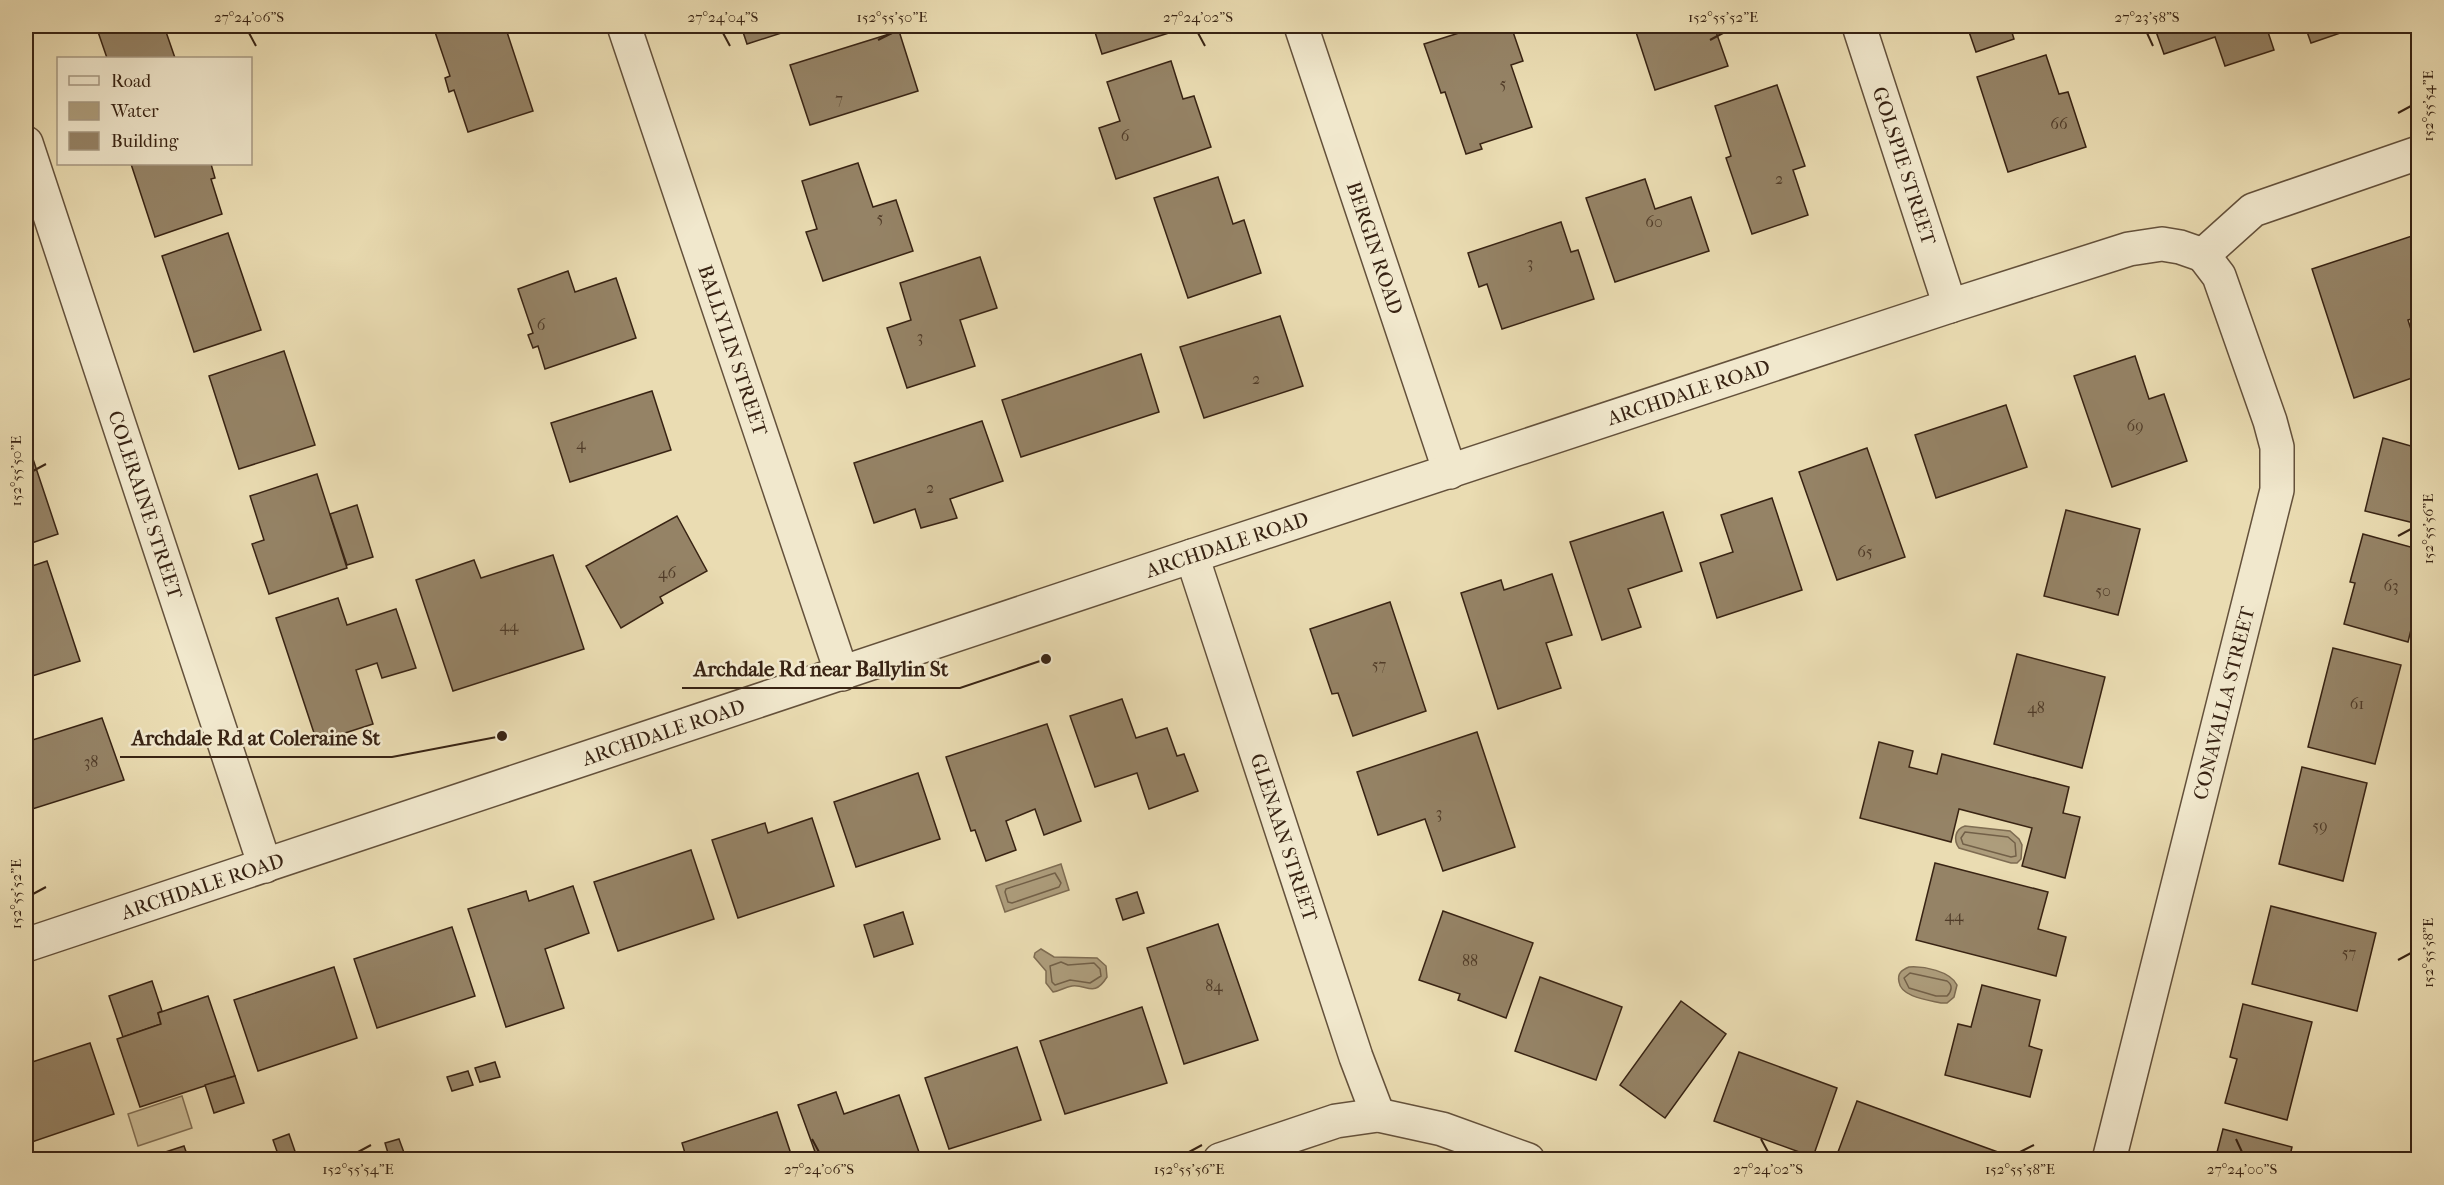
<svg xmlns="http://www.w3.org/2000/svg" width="2444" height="1185" viewBox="0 0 2444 1185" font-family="'IM FELL French Canon',serif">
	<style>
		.green { fill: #ccbd97; stroke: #827055; stroke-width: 1.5 }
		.water { fill: #ad9d7c; stroke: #7e6c52; stroke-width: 1.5 }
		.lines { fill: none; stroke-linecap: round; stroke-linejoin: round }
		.shore { stroke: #726048; stroke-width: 1.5 }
		.building { fill: #958366; stroke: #382313; stroke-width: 1.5 }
		.minor-casing { stroke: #64513b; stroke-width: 36 }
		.minor { stroke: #f1e8cd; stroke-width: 33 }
		.ticks { fill: none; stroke: #382313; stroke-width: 2 }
		.labels { text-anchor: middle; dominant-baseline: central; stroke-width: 5; stroke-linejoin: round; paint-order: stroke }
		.number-label { font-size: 16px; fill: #4f3b28 }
		.street-label { font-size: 20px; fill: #382313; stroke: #f1e8cd }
		.leader { fill: none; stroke: #382313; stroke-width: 2 }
		.callout-dot { fill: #382313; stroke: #f1e8cd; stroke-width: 2 }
		.callout-label { font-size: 21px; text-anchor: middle; font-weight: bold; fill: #382313; stroke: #f1e8cd; stroke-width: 5; stroke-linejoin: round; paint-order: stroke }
		.neatline { fill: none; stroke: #382313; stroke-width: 2 }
		.ticks-label { font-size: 15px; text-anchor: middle; fill: #382313 }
	</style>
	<rect width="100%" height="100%" fill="#eadcb2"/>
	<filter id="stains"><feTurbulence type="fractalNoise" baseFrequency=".00333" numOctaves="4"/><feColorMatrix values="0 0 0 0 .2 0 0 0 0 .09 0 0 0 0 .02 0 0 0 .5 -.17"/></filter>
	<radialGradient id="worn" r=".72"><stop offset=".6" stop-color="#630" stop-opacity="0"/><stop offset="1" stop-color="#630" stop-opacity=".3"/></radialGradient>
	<!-- green -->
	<path class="green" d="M 182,1096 L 192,1128 L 138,1146 L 128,1114 Z"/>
	<!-- water -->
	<g class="water">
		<path d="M 1965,826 L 2010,831 L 2019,839 L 2022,845 L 2021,859 L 2017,863 L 2011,863 L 1959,848 C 1953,840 1955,829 1965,826 Z"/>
		<path d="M 1061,864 L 1069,890 L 1005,912 L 996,886 Z"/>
		<path d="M 1041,949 L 1054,957 L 1097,958 L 1106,966 L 1107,977 C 1094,998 1087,984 1072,986 C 1065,987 1060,991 1053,992 L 1046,983 L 1046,971 L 1034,957 L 1035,953 Z"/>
		<path d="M 1909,967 C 1924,966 1950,971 1957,985 L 1954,997 L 1947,1003 L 1941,1003 C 1928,1000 1901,997 1899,982 C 1897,973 1902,970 1909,967 Z"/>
	</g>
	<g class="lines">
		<!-- shore -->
		<g class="shore">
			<path d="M 1965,832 L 2008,837 L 2015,843 L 2016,856 L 2011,857 L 1963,844 L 1961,838 Z"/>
			<path d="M 1055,873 L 1061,883 L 1059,887 L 1012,903 L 1008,902 L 1005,892 L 1006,889 Z"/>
			<path d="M 1061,962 L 1068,965 L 1094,963 L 1100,969 L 1101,976 L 1090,983 L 1070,980 L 1055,985 L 1052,982 L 1050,966 Z"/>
			<path d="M 1910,973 L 1947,981 C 1953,985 1952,991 1947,996 L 1936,996 L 1909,988 L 1904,978 Z"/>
		</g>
	</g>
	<!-- building -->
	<g class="building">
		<path d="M 96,26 L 164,26 L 175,58 L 107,58 Z"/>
		<path d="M 455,26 L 505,26 L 533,111 L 468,132 L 454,90 L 449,92 L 445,78 L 450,76 L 435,32 Z"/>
		<path d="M 741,26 L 803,26 L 747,44 Z"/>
		<path d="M 1093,26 L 1170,26 L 1172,32 L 1102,54 Z"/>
		<path d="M 1481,26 L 1511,26 L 1523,61 L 1511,65 L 1532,127 L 1480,144 L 1482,149 L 1466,154 L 1445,92 L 1441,93 L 1424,44 Z"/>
		<path d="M 1634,26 L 1714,26 L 1728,66 L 1655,90 Z"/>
		<path d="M 1967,26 L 2010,26 L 2014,39 L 1976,52 Z"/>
		<path d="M 2154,26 L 2266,26 L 2274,50 L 2225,66 L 2215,37 L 2164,54 Z"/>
		<path d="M 2305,26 L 2357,26 L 2358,27 L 2311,43 Z"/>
		<path d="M 899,31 L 918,91 L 810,125 L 790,65 Z"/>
		<path d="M 2046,55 L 2059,94 L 2068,92 L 2086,147 L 2008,172 L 1977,77 Z"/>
		<path d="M 1171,61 L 1183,99 L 1194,96 L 1211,147 L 1116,179 L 1099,128 L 1120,121 L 1107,82 Z"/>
		<path d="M 1777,85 L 1805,166 L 1793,170 L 1808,215 L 1752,234 L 1726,158 L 1731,156 L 1715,106 Z"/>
		<path d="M 858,163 L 873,207 L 896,200 L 913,251 L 823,281 L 806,232 L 817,229 L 802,181 Z"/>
		<path d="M 131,164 L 211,164 L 215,178 L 211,179 L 222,214 L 155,237 Z"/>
		<path d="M 1218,177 L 1233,224 L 1244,220 L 1261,273 L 1188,298 L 1154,198 Z"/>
		<path d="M 1645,179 L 1655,209 L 1691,197 L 1709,251 L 1615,282 L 1586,198 Z"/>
		<path d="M 1561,222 L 1571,252 L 1578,250 L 1594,299 L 1502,329 L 1487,284 L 1479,287 L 1468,253 Z"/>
		<path d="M 228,233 L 261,330 L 194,352 L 162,256 Z"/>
		<path d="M 2418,234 L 2418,317 L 2408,320 L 2418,352 L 2418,376 L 2354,398 L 2312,269 Z"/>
		<path d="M 980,257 L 997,308 L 960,320 L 975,366 L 907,388 L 887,328 L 911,320 L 900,283 Z"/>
		<path d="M 568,271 L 575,292 L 616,278 L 636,338 L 545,369 L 538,346 L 533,348 L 528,335 L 533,333 L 518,289 Z"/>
		<path d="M 1280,316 L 1303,386 L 1204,418 L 1180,347 Z"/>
		<path d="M 284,351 L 315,445 L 239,469 L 209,376 Z"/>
		<path d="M 1141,354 L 1159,412 L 1021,457 L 1002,400 Z"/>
		<path d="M 2135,356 L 2149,399 L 2164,394 L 2187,461 L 2112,487 L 2074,376 Z"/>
		<path d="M 652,391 L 671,450 L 570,482 L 551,423 Z"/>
		<path d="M 2006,405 L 2027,467 L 1936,498 L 1915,435 Z"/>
		<path d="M 982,421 L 1003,481 L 950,499 L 957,518 L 921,528 L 915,509 L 874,523 L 854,463 Z"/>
		<path d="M 26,438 L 58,534 L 26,545 Z"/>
		<path d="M 2383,438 L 2418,448 L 2418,524 L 2365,511 Z"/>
		<path d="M 1867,448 L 1905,557 L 1837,580 L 1799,472 Z"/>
		<path d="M 317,474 L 347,568 L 269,594 L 252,544 L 264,540 L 250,496 Z"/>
		<path d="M 1772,498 L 1802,590 L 1717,618 L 1700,563 L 1733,552 L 1721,515 Z"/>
		<path d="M 357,505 L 373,557 L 347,565 L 330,514 Z"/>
		<path d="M 2066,510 L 2140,529 L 2118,615 L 2044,596 Z"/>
		<path d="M 1663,512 L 1682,571 L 1628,589 L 1641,627 L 1602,640 L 1570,542 Z"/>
		<path d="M 677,516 L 707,571 L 660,597 L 663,603 L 621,628 L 586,566 Z"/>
		<path d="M 2363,534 L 2418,549 L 2418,601 L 2408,642 L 2344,624 L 2355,583 L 2350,582 Z"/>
		<path d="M 553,555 L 584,649 L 453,691 L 416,580 L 474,560 L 481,578 Z"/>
		<path d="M 47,561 L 80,661 L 26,678 L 26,568 Z"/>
		<path d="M 1552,574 L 1572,635 L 1546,643 L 1561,688 L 1498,709 L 1461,593 L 1501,580 L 1504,590 Z"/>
		<path d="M 338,598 L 347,625 L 396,609 L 416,668 L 382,678 L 377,663 L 356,670 L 373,724 L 317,742 L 276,618 Z"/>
		<path d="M 1390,602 L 1426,711 L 1353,736 L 1338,693 L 1332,694 L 1310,629 Z"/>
		<path d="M 2333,648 L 2401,665 L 2375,764 L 2308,747 Z"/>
		<path d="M 2017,654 L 2105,677 L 2082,768 L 1994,744 Z"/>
		<path d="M 1122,699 L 1136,738 L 1167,728 L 1177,756 L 1184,754 L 1198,791 L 1149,809 L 1137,773 L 1095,787 L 1070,716 Z"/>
		<path d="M 102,718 L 124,780 L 26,811 L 26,742 Z"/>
		<path d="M 1047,724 L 1081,821 L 1044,835 L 1035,809 L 1006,821 L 1016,850 L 986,861 L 975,830 L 971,831 L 946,757 Z"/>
		<path d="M 1477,732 L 1515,847 L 1443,871 L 1425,819 L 1378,835 L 1357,772 Z"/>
		<path d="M 1879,742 L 1913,751 L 1909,767 L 1937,774 L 1942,754 L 2069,787 L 2063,813 L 2080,817 L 2065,878 L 2022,866 L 2032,828 L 1959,809 L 1951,842 L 1860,818 Z"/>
		<path d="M 2302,767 L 2367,783 L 2343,881 L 2279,864 Z"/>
		<path d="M 918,773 L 940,839 L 856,867 L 834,802 Z"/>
		<path d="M 812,818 L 834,886 L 738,918 L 712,840 L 765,823 L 768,833 Z"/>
		<path d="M 691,850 L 714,919 L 618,951 L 594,882 Z"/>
		<path d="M 1935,863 L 2048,892 L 2038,929 L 2066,937 L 2056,976 L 1916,940 Z"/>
		<path d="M 573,886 L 589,933 L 545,949 L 564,1008 L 506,1027 L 468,909 L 526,891 L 529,901 Z"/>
		<path d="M 1137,892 L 1144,913 L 1123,920 L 1116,899 Z"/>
		<path d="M 2271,906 L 2376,933 L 2357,1011 L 2252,984 Z"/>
		<path d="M 1443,911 L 1533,943 L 1506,1018 L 1458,1000 L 1460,994 L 1419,980 Z"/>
		<path d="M 903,912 L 913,944 L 874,957 L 864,925 Z"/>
		<path d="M 1218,924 L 1258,1040 L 1184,1064 L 1147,948 Z"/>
		<path d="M 452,927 L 475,996 L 377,1028 L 354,959 Z"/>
		<path d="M 334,967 L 357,1038 L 258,1071 L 234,1000 Z"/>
		<path d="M 1540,977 L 1622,1007 L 1596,1080 L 1515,1051 Z"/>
		<path d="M 152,981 L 162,1011 L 158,1013 L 161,1024 L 123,1037 L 109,996 Z"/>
		<path d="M 1982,985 L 2040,1000 L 2029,1046 L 2042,1050 L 2030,1097 L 1945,1075 L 1958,1024 L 1971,1027 Z"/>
		<path d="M 208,996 L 235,1076 L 140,1107 L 117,1039 L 161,1024 L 158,1013 Z"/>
		<path d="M 1681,1001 L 1726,1034 L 1665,1118 L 1620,1085 Z"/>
		<path d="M 2243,1004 L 2312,1022 L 2287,1120 L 2225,1103 L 2237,1059 L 2230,1057 Z"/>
		<path d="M 1142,1007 L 1167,1083 L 1065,1114 L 1040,1041 Z"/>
		<path d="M 90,1043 L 114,1114 L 26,1144 L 26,1064 Z"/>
		<path d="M 1017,1047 L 1041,1120 L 949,1149 L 925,1078 Z"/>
		<path d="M 1739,1052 L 1837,1088 L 1813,1157 L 1714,1121 Z"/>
		<path d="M 495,1062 L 500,1077 L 480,1082 L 475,1068 Z"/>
		<path d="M 468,1071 L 473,1085 L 452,1091 L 447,1077 Z"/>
		<path d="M 235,1076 L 244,1103 L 214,1113 L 205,1085 Z"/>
		<path d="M 836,1092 L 844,1114 L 899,1095 L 920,1155 L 907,1160 L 818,1160 L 798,1105 Z"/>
		<path d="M 1857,1101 L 2020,1160 L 1835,1160 Z"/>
		<path d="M 777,1112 L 793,1160 L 687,1160 L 682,1143 Z"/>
		<path d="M 2223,1129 L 2292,1147 L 2289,1160 L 2215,1160 Z"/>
		<path d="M 289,1134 L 298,1160 L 280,1160 L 273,1140 Z"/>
		<path d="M 399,1139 L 406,1158 L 390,1160 L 385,1143 Z"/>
		<path d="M 184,1146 L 189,1160 L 148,1160 L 147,1158 Z"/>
	</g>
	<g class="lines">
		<!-- minor casing -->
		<g class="minor-casing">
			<g id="minor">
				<path id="s1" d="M 624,26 L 842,674"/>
				<path id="s2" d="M 1301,26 L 1450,472"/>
				<path id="s3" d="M 1859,26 L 1950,306"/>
				<path id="s4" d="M 26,143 L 265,866"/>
				<path d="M 2203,255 L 2253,210 L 2418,153"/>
				<path id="s5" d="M 1192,556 L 1356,1057 L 1378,1115"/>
				<path id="s6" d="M 26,945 L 1192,556 L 1950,306 L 2129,249 L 2162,244 L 2180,247 L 2203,255"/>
				<path d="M 1220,1160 L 1336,1121 L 1378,1115 L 1442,1129 L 1528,1160"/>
				<path id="s7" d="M 2109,1160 L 2277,490 L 2277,447 L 2270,421 L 2219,276 L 2203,255"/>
			</g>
		</g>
		<!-- minor -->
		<use href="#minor" class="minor"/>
	</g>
	<!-- ticks -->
	<path class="ticks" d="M 249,33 L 256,46M 723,33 L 730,46M 1198,33 L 1205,46M 2147,33 L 2153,46M 878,40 L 892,33M 1710,40 L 1723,33M 2398,113 L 2411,106M 33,471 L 46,464M 2398,536 L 2411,529M 33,894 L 46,887M 2398,960 L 2411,953M 812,1139 L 819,1152M 1761,1139 L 1768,1152M 2236,1139 L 2242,1152M 358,1152 L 371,1145M 1189,1152 L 1202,1145M 2020,1152 L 2034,1145"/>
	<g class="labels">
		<!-- number labels -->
		<g class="number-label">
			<text x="1503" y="83">5</text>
			<text x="839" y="98">7</text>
			<text x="2059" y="123">66</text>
			<text x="1125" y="135">6</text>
			<text x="1779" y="178">2</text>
			<text x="880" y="217">5</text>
			<text x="1654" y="221">60</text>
			<text x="1530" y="262">3</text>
			<text x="541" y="324">6</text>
			<text x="920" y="336">3</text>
			<text x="1256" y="378">2</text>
			<text x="2135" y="425">69</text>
			<text x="581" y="443">4</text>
			<text x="930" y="487">2</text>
			<text x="1865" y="551">65</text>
			<text x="667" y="572">46</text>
			<text x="2391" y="585">63</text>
			<text x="2103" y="590">50</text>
			<text x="509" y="625">44</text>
			<text x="1379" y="664">57</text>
			<text x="2357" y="703">61</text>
			<text x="2036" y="707">48</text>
			<text x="91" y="761">38</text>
			<text x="1439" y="812">3</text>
			<text x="2320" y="825">59</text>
			<text x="1954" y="915">44</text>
			<text x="2349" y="952">57</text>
			<text x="1470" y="960">88</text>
			<text x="1214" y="985">84</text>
		</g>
		<!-- street labels -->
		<g class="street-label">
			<text stroke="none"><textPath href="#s3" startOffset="147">GOLSPIE STREET</textPath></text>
			<text stroke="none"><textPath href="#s2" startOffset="234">BERGIN ROAD</textPath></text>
			<text stroke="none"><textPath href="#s1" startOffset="342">BALLYLIN STREET</textPath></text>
			<text stroke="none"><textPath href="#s6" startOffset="1752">ARCHDALE ROAD</textPath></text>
			<text stroke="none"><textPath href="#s4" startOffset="381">COLERAINE STREET</textPath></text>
			<text stroke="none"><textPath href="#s6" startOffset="1266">ARCHDALE ROAD</textPath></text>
			<text stroke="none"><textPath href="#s7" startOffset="471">CONAVALLA STREET</textPath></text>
			<text stroke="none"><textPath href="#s6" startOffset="672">ARCHDALE ROAD</textPath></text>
			<text stroke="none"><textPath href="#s5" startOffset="296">GLENAAN STREET</textPath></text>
			<text stroke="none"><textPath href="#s6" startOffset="186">ARCHDALE ROAD</textPath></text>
		</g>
	</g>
	<!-- callouts -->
	<path class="leader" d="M1046 659L960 688H682M502 736L392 757H120"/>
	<g class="callout-dot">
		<circle cx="1046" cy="659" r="6"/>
		<circle cx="502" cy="736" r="6"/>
	</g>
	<g class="callout-label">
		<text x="821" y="676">Archdale Rd near Ballylin St</text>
		<text x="256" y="745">Archdale Rd at Coleraine St</text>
	</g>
	<!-- margin -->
	<rect width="2444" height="1185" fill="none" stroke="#eadcb2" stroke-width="66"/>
	<!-- legend -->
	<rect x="57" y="57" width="195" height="108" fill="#f1e8cd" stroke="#a79983" stroke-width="1.5"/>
	<rect x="69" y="76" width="30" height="9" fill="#f1e8cd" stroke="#a79983" stroke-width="1.5"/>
	<text x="111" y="87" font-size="18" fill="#382313">Road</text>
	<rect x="69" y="102" width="30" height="18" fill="#ad9d7c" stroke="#a79983" stroke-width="1.5"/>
	<text x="111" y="117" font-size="18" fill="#382313">Water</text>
	<rect x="69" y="132" width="30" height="18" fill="#958366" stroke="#a79983" stroke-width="1.5"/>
	<text x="111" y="147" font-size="18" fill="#382313">Building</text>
	<rect x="33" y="33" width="2378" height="1119" class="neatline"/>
	<g class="ticks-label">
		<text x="249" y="22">27°24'06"S</text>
		<text x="723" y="22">27°24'04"S</text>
		<text x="892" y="22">152°55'50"E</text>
		<text x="1198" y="22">27°24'02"S</text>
		<text x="1723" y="22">152°55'52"E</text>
		<text x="2147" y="22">27°23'58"S</text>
		<text transform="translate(2428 106) rotate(-90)" y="5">152°55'54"E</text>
		<text transform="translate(16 471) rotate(-90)" y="5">152°55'50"E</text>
		<text transform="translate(2428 529) rotate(-90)" y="5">152°55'56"E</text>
		<text transform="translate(16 894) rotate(-90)" y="5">152°55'52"E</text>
		<text transform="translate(2428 953) rotate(-90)" y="5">152°55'58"E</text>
		<text x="358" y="1174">152°55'54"E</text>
		<text x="819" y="1174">27°24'06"S</text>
		<text x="1189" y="1174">152°55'56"E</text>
		<text x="1768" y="1174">27°24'02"S</text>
		<text x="2020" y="1174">152°55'58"E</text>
		<text x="2242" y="1174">27°24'00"S</text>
	</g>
	<rect width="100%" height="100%" filter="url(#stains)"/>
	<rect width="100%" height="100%" fill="url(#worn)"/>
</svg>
